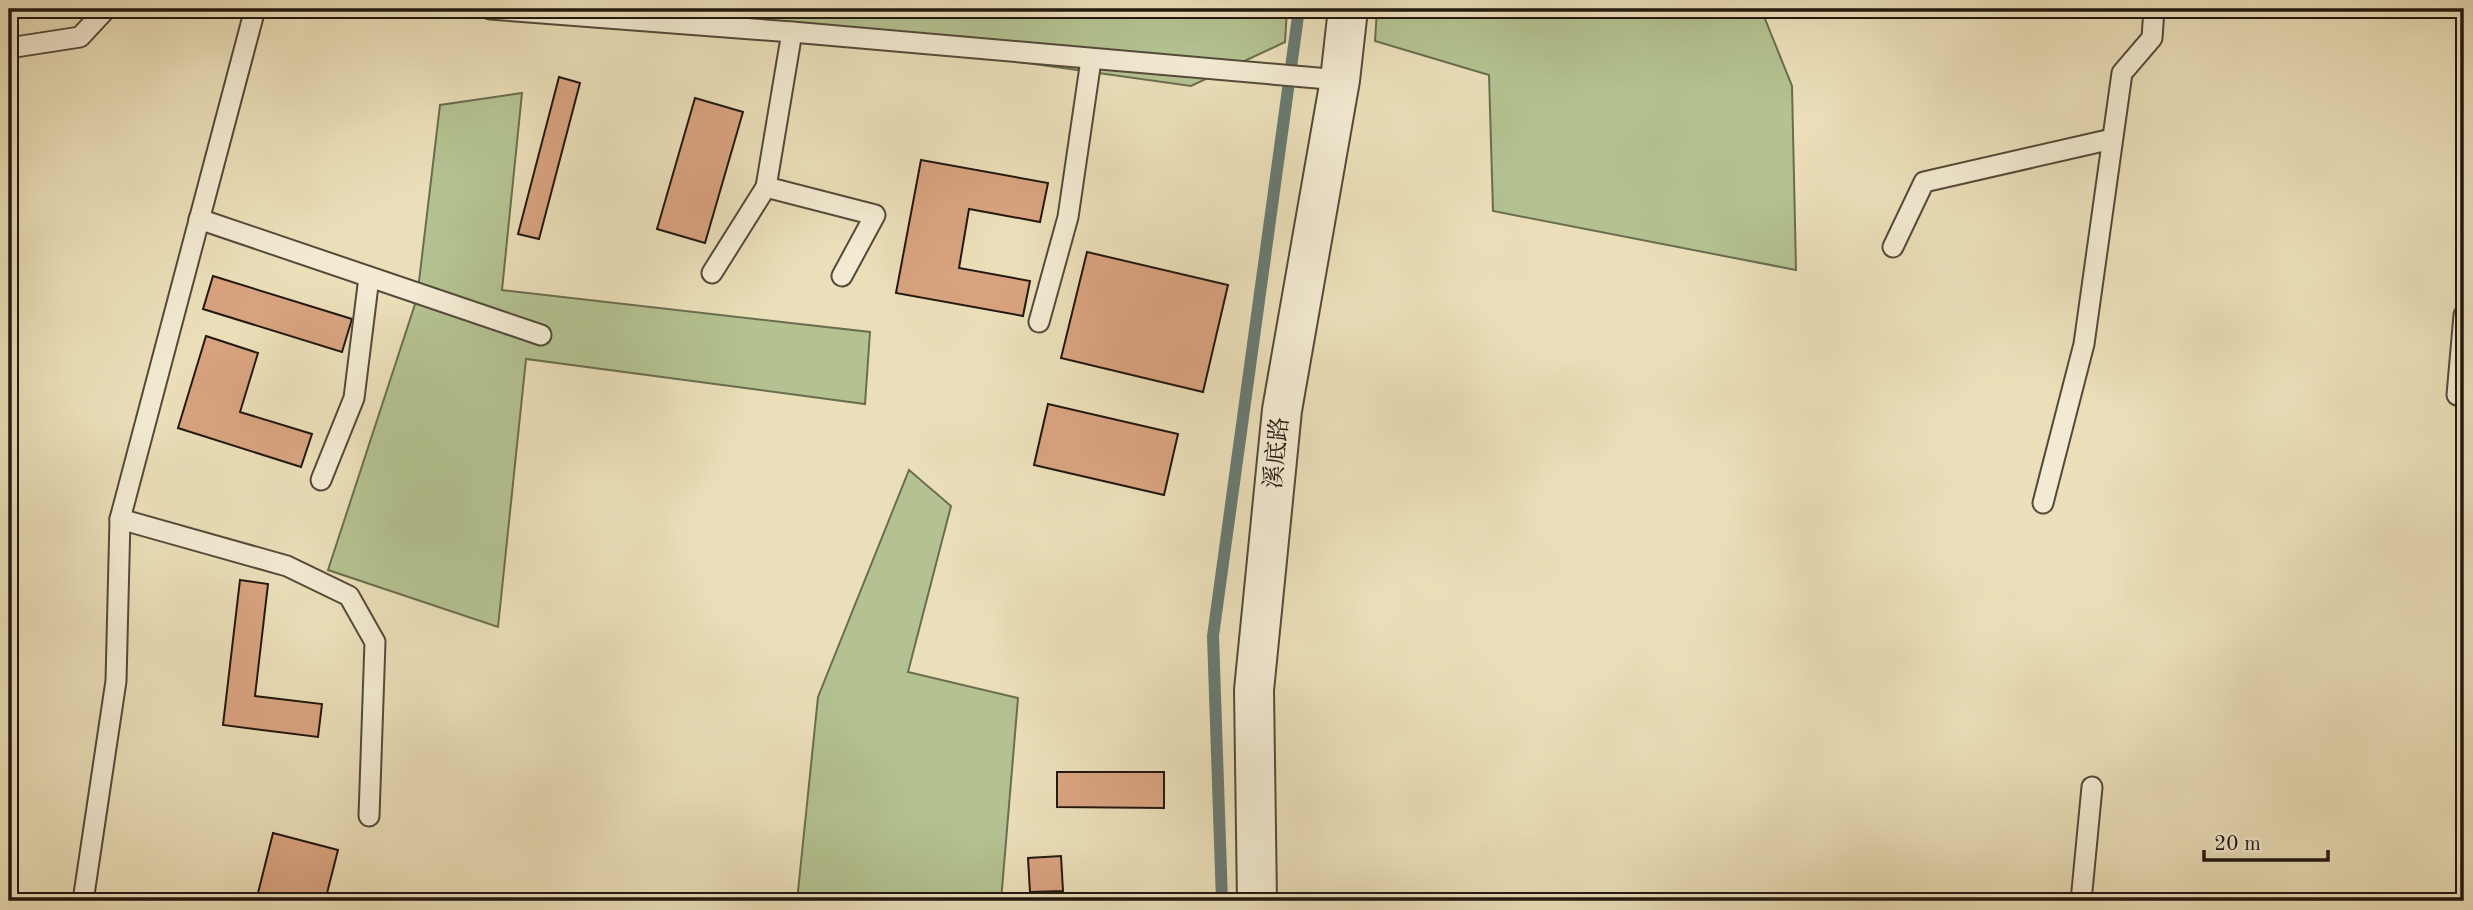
<svg xmlns="http://www.w3.org/2000/svg" width="2473" height="910" viewBox="0 0 2473 910" font-family="'Old Standard TT','Noto Serif TC',serif">
	<style>
		.green { fill: #b4c291; stroke: #6a6d50; stroke-width: 2 }
		.lines { fill: none; stroke-linecap: round; stroke-linejoin: round }
		.stream { stroke: #697a72; stroke-width: 12 }
		.building { fill: #d9a380; stroke: #211810; stroke-width: 2 }
		.lane-casing { stroke: #544a3a; stroke-width: 23 }
		.street-casing { stroke: #544a3a; stroke-width: 42 }
		.lane { stroke: #f2ead2; stroke-width: 19 }
		.street { stroke: #f2ead2; stroke-width: 38 }
		.labels { text-anchor: middle; dominant-baseline: central; stroke-width: 5; stroke-linejoin: round; paint-order: stroke }
		.street-label { font-size: 24px; fill: #211810; stroke: #f2ead2 }
	</style>
	<rect width="100%" height="100%" fill="#ebdfb9"/>
	<filter id="stains"><feTurbulence type="fractalNoise" baseFrequency=".00286" numOctaves="4"/><feColorMatrix values="0 0 0 0 .2 0 0 0 0 .09 0 0 0 0 .02 0 0 0 .5 -.17"/></filter>
	<radialGradient id="worn" r=".72"><stop offset=".6" stop-color="#630" stop-opacity="0"/><stop offset="1" stop-color="#630" stop-opacity=".3"/></radialGradient>
	<!-- green -->
	<g class="green">
		<path d="M 641,9 L 1287,9 L 1285,42 L 1191,86 Z"/>
		<path d="M 1377,9 L 1761,9 L 1792,86 L 1796,270 L 1493,211 L 1489,75 L 1375,41 Z"/>
		<path d="M 522,93 L 502,290 L 870,332 L 865,404 L 526,359 L 498,627 L 328,570 L 417,298 L 440,105 Z"/>
		<path d="M 909,470 L 951,506 L 908,672 L 1018,698 L 1001,901 L 797,901 L 818,697 Z"/>
	</g>
	<g class="lines">
		<!-- stream -->
		<path class="stream" d="M 1222,901 L 1213,636 L 1299,9"/>
	</g>
	<!-- building -->
	<g class="building">
		<path d="M 559,77 L 580,83 L 539,239 L 518,234 Z"/>
		<path d="M 695,98 L 743,112 L 705,243 L 657,229 Z"/>
		<path d="M 921,160 L 1048,183 L 1040,222 L 969,209 L 959,268 L 1030,281 L 1023,316 L 896,293 Z"/>
		<path d="M 1087,252 L 1228,285 L 1203,392 L 1061,358 Z"/>
		<path d="M 213,276 L 352,319 L 342,352 L 203,309 Z"/>
		<path d="M 206,336 L 258,353 L 240,412 L 312,434 L 301,467 L 178,428 Z"/>
		<path d="M 1048,404 L 1178,434 L 1164,495 L 1034,465 Z"/>
		<path d="M 240,580 L 268,584 L 255,696 L 322,704 L 318,737 L 223,725 Z"/>
		<path d="M 1057,772 L 1164,772 L 1164,808 L 1057,807 Z"/>
		<path d="M 273,833 L 338,850 L 325,901 L 256,901 Z"/>
		<path d="M 1061,856 L 1063,891 L 1030,892 L 1028,858 Z"/>
	</g>
	<g class="lines">
		<!-- lane casing -->
		<g class="lane-casing">
			<g id="lane">
				<path d="M 490,9 L 792,32 L 1340,80"/>
				<path d="M 9,48 L 80,37 L 106,9"/>
				<path d="M 766,187 L 875,215 L 842,276"/>
				<path d="M 199,219 L 541,335"/>
				<path d="M 1893,247 L 1924,182 L 2112,139"/>
				<path d="M 712,273 L 766,187 L 792,32"/>
				<path d="M 1039,322 L 1068,217 L 1091,60"/>
				<path d="M 2457,395 L 2464,315"/>
				<path d="M 321,480 L 354,398 L 369,277"/>
				<path d="M 2043,503 L 2084,344 L 2122,73 L 2152,38 L 2154,9"/>
				<path d="M 120,519 L 287,566 L 349,596 L 375,642 L 369,816"/>
				<path d="M 83,901 L 116,681 L 120,519 L 255,9"/>
				<path d="M 2081,901 L 2092,787"/>
			</g>
		</g>
		<!-- street casing -->
		<g class="street-casing">
			<path id="street" d="M 1257,901 L 1254,690 L 1282,410 L 1340,80 L 1348,9"/>
		</g>
		<!-- lane -->
		<use href="#lane" class="lane"/>
		<!-- street -->
		<use href="#street" class="street"/>
	</g>
	<g class="labels">
		<!-- street labels -->
		<g class="street-label">
			<text transform="translate(1278 453) rotate(-84)">溪底路</text>
		</g>
	</g>
	<!-- margin -->
	<rect width="2473" height="910" fill="none" stroke="#ebdfb9" stroke-width="35"/>
	<rect x="10" y="10" width="2452" height="889" fill="none" stroke="#211810" stroke-width="3.5"/>
	<rect x="18" y="18" width="2438" height="875" fill="none" stroke="#211810" stroke-width="2"/>
	<!-- scale -->
	<path d="M2204 850v10h124v-10" fill="none" stroke="#211810" stroke-width="3.5"/>
	<text x="2214" y="850" font-size="21" fill="#211810" stroke="#f2ead2" stroke-width="5" paint-order="stroke">20 m</text>
	<rect width="100%" height="100%" filter="url(#stains)"/>
	<rect width="100%" height="100%" fill="url(#worn)"/>
</svg>
